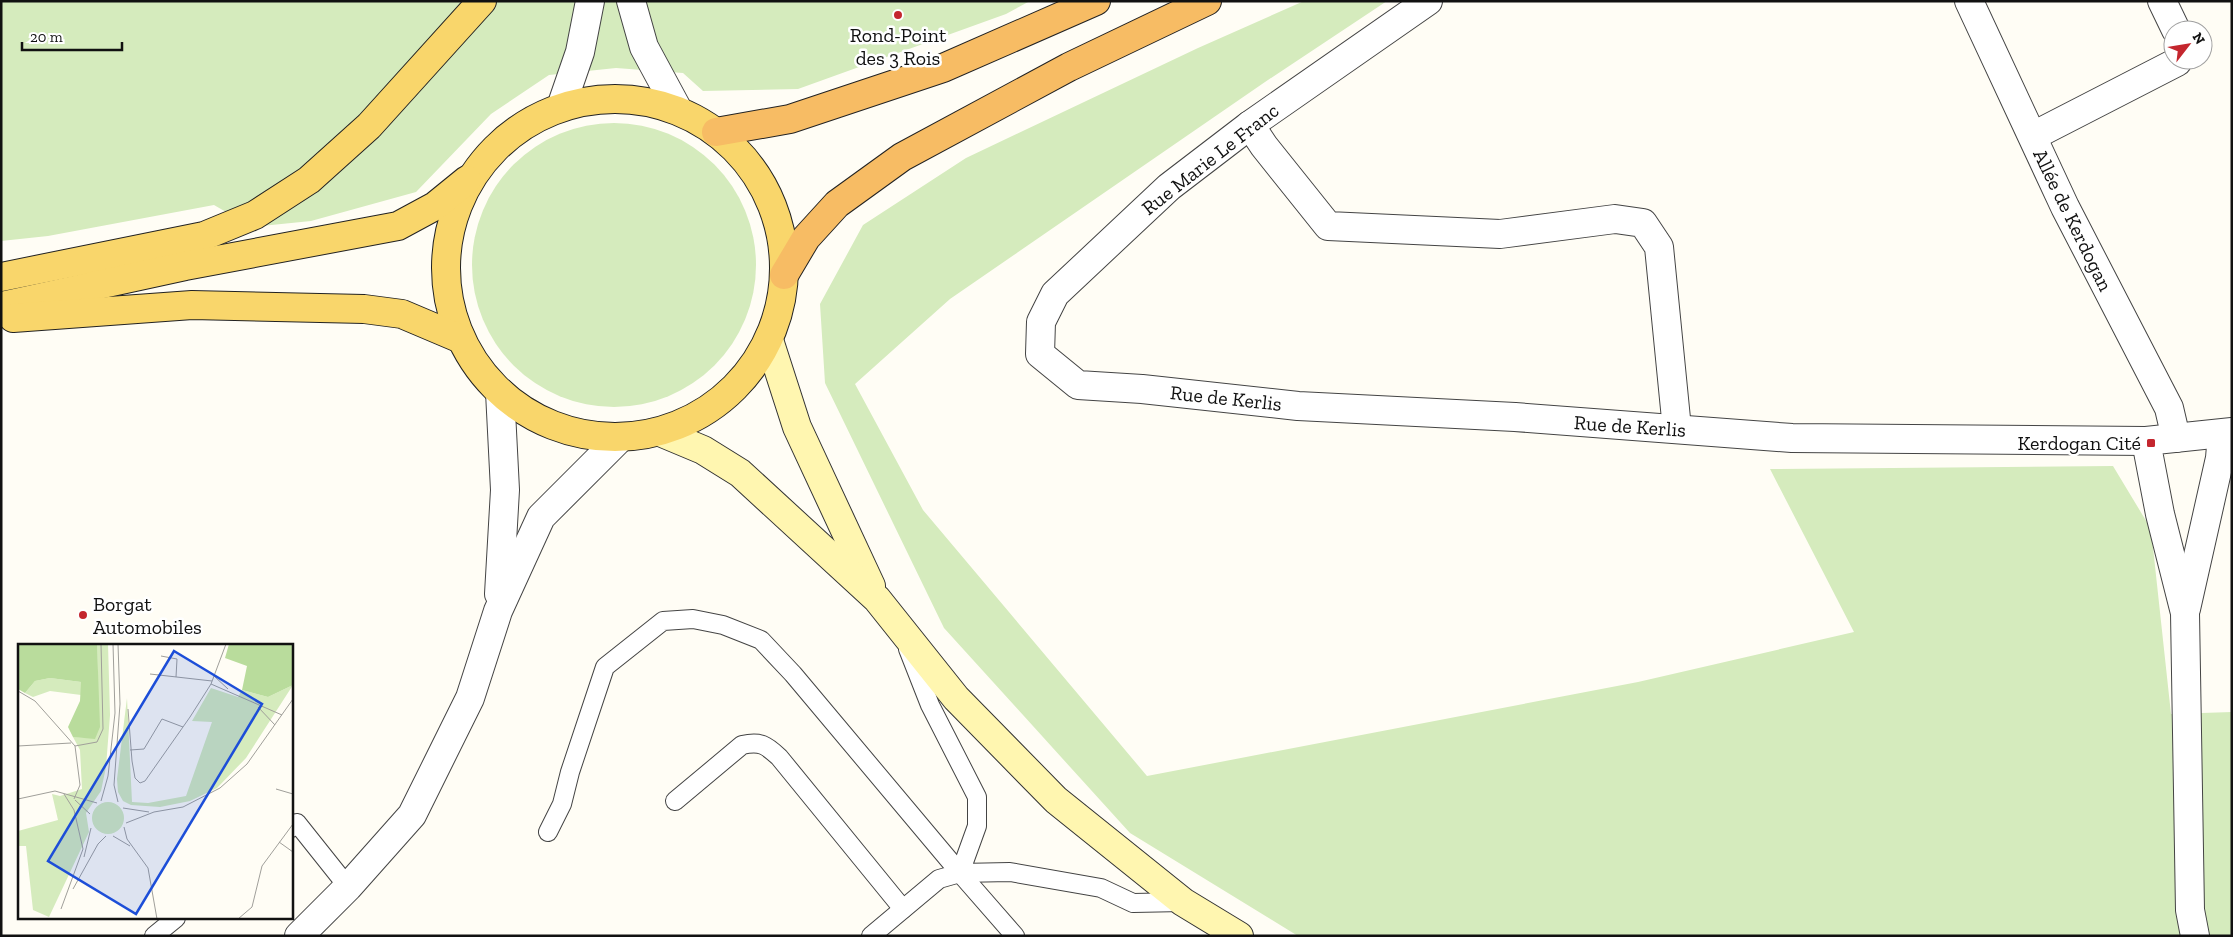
<svg xmlns="http://www.w3.org/2000/svg" width="2233" height="937" viewBox="0 0 2233 937" font-family="'Zilla Slab',serif">
	<style>
		.grass { fill: #d5ebbd }
		.lines { fill: none; stroke-linecap: round; stroke-linejoin: round }
		.service-casing { stroke: #444; stroke-width: 20 }
		.minor-casing { stroke: #444; stroke-width: 30 }
		.tertiary-casing { stroke: #444; stroke-width: 30 }
		.secondary-casing { stroke: #333; stroke-width: 30 }
		.primary-casing { stroke: #222; stroke-width: 30 }
		.trunk-casing { stroke: #222; stroke-width: 30 }
		.service { stroke: #fff; stroke-width: 18 }
		.minor { stroke: #fff; stroke-width: 28 }
		.tertiary { stroke: #fff; stroke-width: 28 }
		.secondary { stroke: #fff6b0; stroke-width: 28 }
		.primary { stroke: #f9d66b; stroke-width: 28 }
		.trunk { stroke: #f7bc64; stroke-width: 28 }
		.poi-dot { fill: #c4262e; stroke: #fff; stroke-width: 2 }
		.labels { text-anchor: middle; dominant-baseline: central; stroke-width: 5; stroke-linejoin: round; paint-order: stroke }
		.poi-label { font-size: 20px; fill: #111; stroke: #fff }
		.street-label { font-size: 20px; fill: #111; stroke: #fff }
		.inset-road { fill: none; stroke: #a09f9a; stroke-width: 1 }
		.view { fill: #1d4ed8; fill-opacity: 0.15; stroke: #1d4ed8; stroke-width: 2.5 }
		.inset-edge { fill: none; stroke: #111; stroke-width: 2.5 }
	</style>
	<rect width="100%" height="100%" fill="#fffdf5"/>
	<!-- grass -->
	<g class="grass">
		<path d="M 1,1 L 1030,1 L 1006,14 L 798,89 L 703,91 L 683,73 L 616,68 L 549,75 L 491,114 L 416,192 L 311,221 L 252,227 L 214,205 L 48,236 L 1,241 Z"/>
		<path d="M 1304,1 L 1387,1 L 1265,82 L 950,299 L 855,384 L 923,510 L 1147,776 L 1638,682 L 1854,632 L 1770,469 L 2113,466 L 2151,529 L 2171,714 L 2232,712 L 2232,936 L 1298,936 L 1130,833 L 944,628 L 825,383 L 820,304 L 863,225 L 966,158 L 1198,48 Z"/>
		<circle cx="614" cy="265" r="142"/>
	</g>
	<g class="lines">
		<!-- service casing -->
		<g class="service-casing">
			<g id="service">
				<path d="M 908,649 L 930,705 L 977,797 L 977,826 L 960,873 L 1010,872 L 1101,888 L 1133,903 L 1183,902"/>
				<path d="M 675,801 L 742,745 C 761,741 766,745 779,757 L 903,909"/>
				<path d="M 291,828 L 297,823 L 348,887"/>
				<path d="M 548,832 L 562,804 L 570,772 L 605,667 L 663,621 L 693,619 L 723,625 L 761,640 L 793,674 L 960,873 L 939,879 L 871,936"/>
				<path d="M 960,873 L 1015,936"/>
				<path d="M 154,936 L 176,918"/>
			</g>
		</g>
		<!-- minor casing -->
		<g class="minor-casing">
			<g id="minor">
				<path d="M 631,1 L 644,47 L 678,110"/>
				<path d="M 1428,1 L 1250,125 L 1169,187 L 1055,294 L 1041,322 L 1040,354 L 1078,385 L 1142,389 L 1298,406 L 1515,417 L 1792,438 L 2146,441"/>
				<path d="M 1969,1 L 2065,207 L 2169,408 L 2176,438"/>
				<path d="M 2162,1 L 2176,30"/>
				<path d="M 561,107 L 580,52 L 590,1"/>
				<path d="M 1250,125 L 1264,146 L 1328,226 L 1500,234 L 1615,219 L 1643,223 L 1659,247 L 1677,429"/>
				<path d="M 2033,136 L 2177,62 L 2177,60"/>
			</g>
		</g>
		<!-- tertiary casing -->
		<g class="tertiary-casing">
			<g id="tertiary">
				<path d="M 499,594 L 505,490 L 500,392"/>
				<path d="M 2186,609 L 2220,458 L 2222,434"/>
				<path d="M 299,936 L 348,887 L 412,815 L 470,698 L 498,611 L 541,517 L 620,438"/>
				<path d="M 2195,936 L 2190,910 L 2185,613 L 2160,514 L 2146,441 L 2232,432"/>
			</g>
		</g>
		<!-- secondary casing -->
		<g class="secondary-casing">
			<g id="secondary">
				<path d="M 769,340 L 797,427 L 871,586"/>
				<path d="M 660,432 L 703,450 L 740,473 L 877,599 L 956,698 L 1056,800 L 1183,902 L 1239,936"/>
			</g>
		</g>
		<!-- primary casing -->
		<g class="primary-casing">
			<g id="primary">
				<circle cx="615" cy="268" r="169"/>
				<path d="M 1,277 L 204,236 L 255,215 L 309,180 L 369,126 L 482,1"/>
				<path d="M 1,306 L 185,266 L 398,226 L 435,206 L 467,180"/>
				<path d="M 13,318 L 192,305 L 364,309 L 402,314 L 461,339"/>
			</g>
		</g>
		<!-- trunk casing -->
		<g class="trunk-casing">
			<g id="trunk">
				<path d="M 716,132 L 790,119 L 943,68 L 1096,1"/>
				<path d="M 784,275 L 806,238 L 837,204 L 902,157 L 1069,67 L 1207,1"/>
			</g>
		</g>
		<!-- service -->
		<use href="#service" class="service"/>
		<!-- minor -->
		<use href="#minor" class="minor"/>
		<!-- tertiary -->
		<use href="#tertiary" class="tertiary"/>
		<!-- secondary -->
		<use href="#secondary" class="secondary"/>
		<!-- primary -->
		<use href="#primary" class="primary"/>
		<!-- trunk -->
		<use href="#trunk" class="trunk"/>
	</g>
	<!-- markers -->
	<g class="poi-dot">
		<circle cx="898" cy="15" r="5"/>
		<rect x="2146" y="438" width="10" height="10" rx="2.5"/>
		<circle cx="83" cy="615" r="5"/>
	</g>
	<g class="labels">
		<!-- poi labels -->
		<g class="poi-label">
			<text x="898" y="35">Rond-Point<tspan x="898" dy="23">des 3 Rois</tspan></text>
			<text x="2141" y="443" text-anchor="end">Kerdogan Cité</text>
			<text x="93" y="604" text-anchor="start">Borgat<tspan x="93" dy="23">Automobiles</tspan></text>
		</g>
		<!-- street labels -->
		<g class="street-label">
			<text transform="translate(1210 159) rotate(-38)">Rue Marie Le Franc</text>
			<text transform="translate(2073 220) rotate(64)">Allée de Kerdogan</text>
			<text transform="translate(1226 398) rotate(6)">Rue de Kerlis</text>
			<text transform="translate(1630 426) rotate(4)">Rue de Kerlis</text>
		</g>
	</g>
	<!-- overview -->
	<g transform="translate(18 644)">
		<rect width="275" height="275" fill="#fffdf5"/>
		<path d="M 79,0 L 90,0 L 92,71 L 88,123 L 83,147 L 68,169 L 71,188 L 31,273 L 15,266 L 8,202 L 0,202 L 0,187 L 40,176 L 34,150 L 42,152 L 64,145 L 62,106 L 55,93 L 77,94 L 80,56 ZM 32,34 L 63,38 L 63,51 L 32,47 L 15,53 L 7,49 L 17,37 ZM 275,41 L 228,114 L 199,144 L 172,157 L 142,163 L 113,161 L 105,157 L 100,148 L 99,135 L 109,54 L 114,158 L 130,159 L 168,152 L 194,78 L 174,77 L 193,44 L 220,53 L 224,46 L 250,53 ZM74 174a16 16 0 1 1 32 0a16 16 0 1 1-32 0Z" fill="#d5ebbd"/>
		<path d="M 0,0 L 79,0 L 82,83 L 77,95 L 55,93 L 50,83 L 62,57 L 63,38 L 32,34 L 17,37 L 7,49 L 0,45 ZM 211,0 L 275,0 L 275,41 L 250,53 L 224,46 L 229,22 L 207,14 Z" fill="#b9dc9c"/>
		<path class="inset-road" d="M 100,0 L 102,60 L 96,141 L 100,158M 143,12 L 159,15 L 158,33M 132,30 L 194,37M 196,32 L 210,45M 193,40 L 264,71M 0,47 L 17,57 L 57,102 L 62,141 L 56,155M 240,63 L 257,81M 110,65 L 114,117 L 117,134 L 122,139 L 127,137 L 172,73 L 193,40 L 208,0M 0,102 L 53,99M 57,102 L 79,98 L 85,85 L 83,0M 112,106 L 126,105 L 144,75 L 165,83M 258,145 L 275,150M 0,155 L 37,147 L 79,159M 57,156 L 72,170M 83,157 L 90,132 L 97,69 L 95,0M 105,164 L 131,168M 108,179 L 136,168 L 165,163 L 202,144 L 229,120 L 275,55M 106,183 L 109,195 L 130,224 L 139,275M 95,192 L 112,202M 261,198 L 275,208M 66,213 L 73,184M 55,245 L 80,200 L 88,192M 43,265 L 65,205 L 56,166 L 46,150M 220,275 L 234,263 L 244,222 L 275,180"/>
		<path class="view" d="M 156,7 L 244,60 L 118,270 L 30,217 Z"/>
		<rect width="275" height="275" class="inset-edge"/>
	</g>
	<!-- border -->
	<rect width="2233" height="937" fill="none" stroke="#111111" stroke-width="5"/>
	<!-- north arrow -->
	<g transform="translate(2188 45) rotate(59)"><circle r="24" fill="#ffffff" stroke="#a0a0a0"/>
	<path d="M0-4L9 19L0 12L-9 19Z" fill="#c4262e"/>
	<text y="-8" font-size="14" font-weight="bold" text-anchor="middle" fill="#111111">N</text>
	</g>
	<!-- scale -->
	<path d="M22 42v8h100v-8" fill="none" stroke="#111111" stroke-width="2.5"/>
	<text x="30" y="42" font-size="15" fill="#111111" stroke="#ffffff" stroke-width="4" paint-order="stroke">20 m</text>
</svg>
